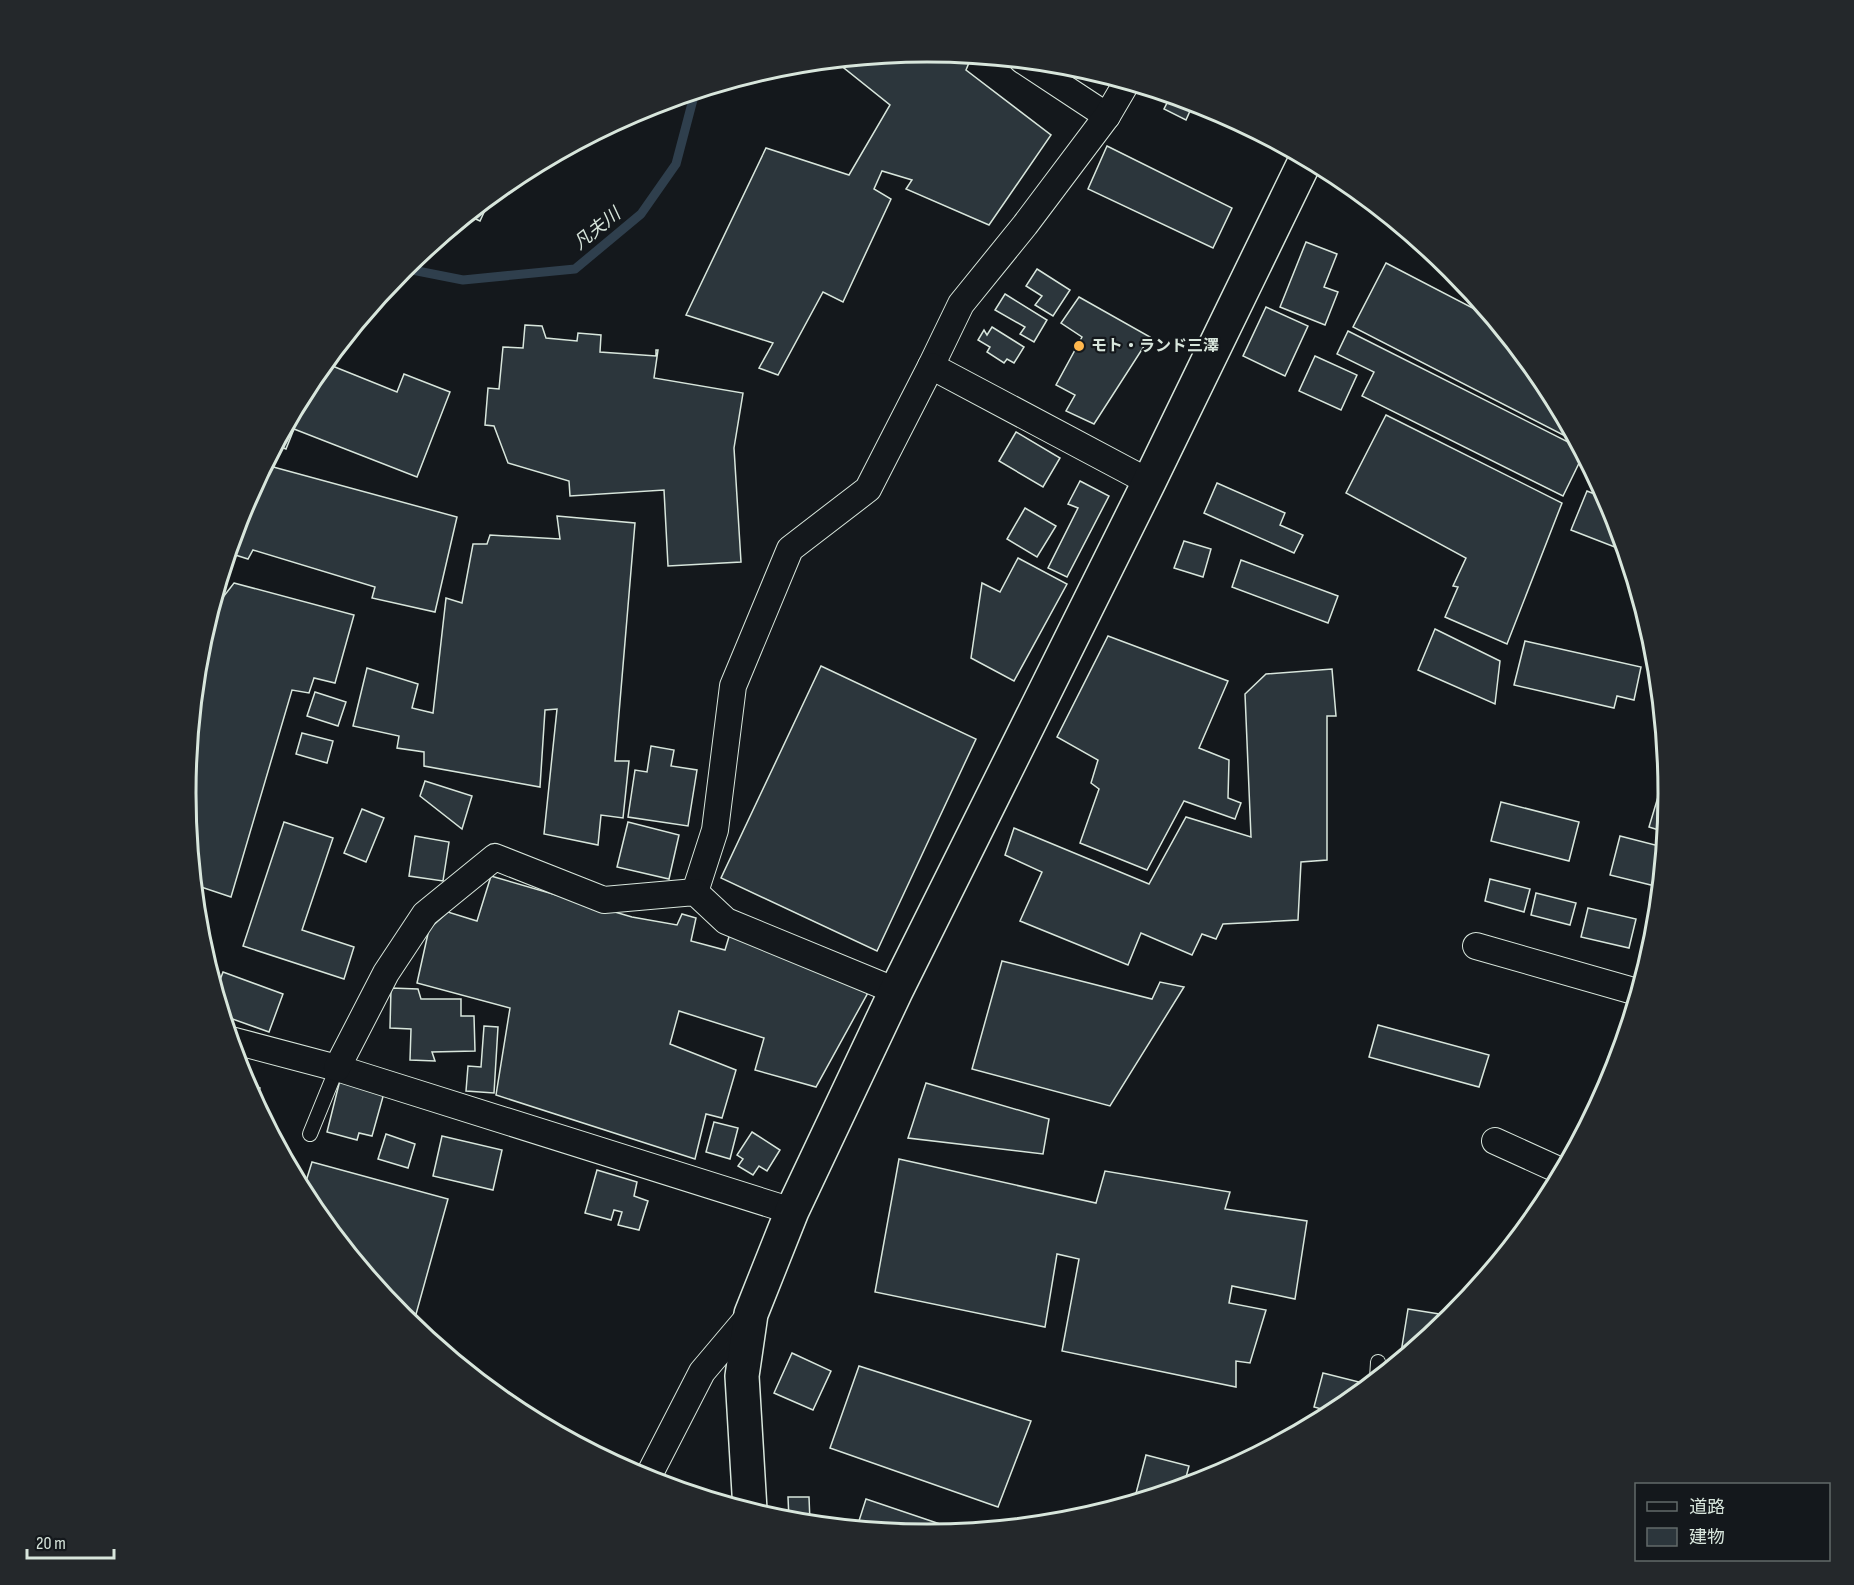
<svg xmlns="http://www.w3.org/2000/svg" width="1854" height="1585" viewBox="0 0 1854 1585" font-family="'Sofia Sans Condensed','Noto Sans JP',sans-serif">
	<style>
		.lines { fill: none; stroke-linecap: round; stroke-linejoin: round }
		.stream { stroke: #2f3f4d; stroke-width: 9 }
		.building { fill: #2c363c; stroke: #d8e6dc; stroke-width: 1.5 }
		.service-casing { stroke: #d8e6dc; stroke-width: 16 }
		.minor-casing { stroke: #d8e6dc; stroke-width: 28 }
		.tertiary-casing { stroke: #d8e6dc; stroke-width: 36 }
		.service { stroke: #14181c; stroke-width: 14 }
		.minor { stroke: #14181c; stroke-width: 26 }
		.tertiary { stroke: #14181c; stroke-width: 33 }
		.poi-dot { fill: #ffb74d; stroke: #14181c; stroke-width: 2 }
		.labels { text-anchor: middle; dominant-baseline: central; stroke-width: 4.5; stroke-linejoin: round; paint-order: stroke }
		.poi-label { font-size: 16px; font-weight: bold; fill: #d8e6dc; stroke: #14181c; text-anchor: start }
		.water-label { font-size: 18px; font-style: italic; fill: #d8e6dc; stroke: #14181c }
		.rim { fill: none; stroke: #d8e6dc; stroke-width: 3 }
	</style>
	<rect width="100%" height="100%" fill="#14181c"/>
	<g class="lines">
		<!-- stream -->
		<path class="stream" d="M 402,268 L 463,280 L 575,269 L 641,214 L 676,164 L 695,92"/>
	</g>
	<!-- building -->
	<g class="building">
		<path d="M 927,51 L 965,55 L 971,58 L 966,70 L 1051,135 L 989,225 L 906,189 L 912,180 L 882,171 L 874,189 L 891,199 L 843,302 L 823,292 L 778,375 L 759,368 L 773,343 L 686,315 L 766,148 L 849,175 L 890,105 L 834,60 Z"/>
		<path d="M 1058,64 L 1072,65 L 1075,66 L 1071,72 Z"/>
		<path d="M 1143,87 L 1194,102 L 1186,120 L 1164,109 L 1168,101 L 1142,89 Z"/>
		<path d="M 1107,146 L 1232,208 L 1213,248 L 1088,189 Z"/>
		<path d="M 492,195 L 480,221 L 467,215 Z"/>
		<path d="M 1306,242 L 1337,254 L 1324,287 L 1338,292 L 1325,325 L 1280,307 Z"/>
		<path d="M 1431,252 L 1452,268 L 1466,286 L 1464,289 L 1426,259 Z"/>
		<path d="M 1386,263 L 1492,318 L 1544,381 L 1571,433 L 1569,438 L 1353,327 Z"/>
		<path d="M 1037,269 L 1070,290 L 1053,316 L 1035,305 L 1042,296 L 1026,286 Z"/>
		<path d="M 1005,294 L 1047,320 L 1034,342 L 1020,334 L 1025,327 L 995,310 Z"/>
		<path d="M 1079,297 L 1150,337 L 1094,424 L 1066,411 L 1075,395 L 1056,385 L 1082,337 L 1061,323 Z"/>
		<path d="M 1266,307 L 1308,326 L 1285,376 L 1243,356 Z"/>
		<path d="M 525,325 L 542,326 L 546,338 L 577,341 L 578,333 L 601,335 L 600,352 L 656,356 L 656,350 L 658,350 L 654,378 L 743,393 L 734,448 L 741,562 L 668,566 L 664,490 L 570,496 L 569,481 L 508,463 L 494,426 L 485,425 L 488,388 L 499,389 L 503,347 L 523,348 Z"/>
		<path d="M 992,327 L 1024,347 L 1014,363 L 1007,359 L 1004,363 L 987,352 L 990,347 L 978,340 L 984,330 L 987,335 Z"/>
		<path d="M 1348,331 L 1580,448 L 1583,455 L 1563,496 L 1362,396 L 1374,372 L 1337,354 Z"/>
		<path d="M 1315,356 L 1357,375 L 1341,410 L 1299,391 Z"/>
		<path d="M 325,363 L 397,392 L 404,374 L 450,392 L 417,477 L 294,429 L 286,449 L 276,445 L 311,380 Z"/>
		<path d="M 1386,415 L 1562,503 L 1507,644 L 1445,617 L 1458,587 L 1453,586 L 1466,558 L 1346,493 Z"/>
		<path d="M 1016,432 L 1060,458 L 1043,487 L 999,461 Z"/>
		<path d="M 266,465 L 457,517 L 435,612 L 372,598 L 375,587 L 253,550 L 248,559 L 229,553 L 242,508 Z"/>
		<path d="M 1080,481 L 1109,496 L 1067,577 L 1048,568 L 1078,508 L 1068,504 Z"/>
		<path d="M 1217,483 L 1285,513 L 1280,525 L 1303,535 L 1294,553 L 1204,513 Z"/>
		<path d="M 1587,491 L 1607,499 L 1612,509 L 1625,551 L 1571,530 Z"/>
		<path d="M 1025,508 L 1056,526 L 1037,557 L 1007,539 Z"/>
		<path d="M 557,516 L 635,523 L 615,761 L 629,761 L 623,818 L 601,815 L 598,845 L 544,834 L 557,709 L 545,710 L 540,787 L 424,766 L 424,752 L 397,748 L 399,736 L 353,726 L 367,668 L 418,684 L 412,708 L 433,713 L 446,598 L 462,603 L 473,544 L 487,544 L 490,535 L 560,539 Z"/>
		<path d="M 1184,541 L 1211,549 L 1203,577 L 1174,568 Z"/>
		<path d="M 1018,558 L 1067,584 L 1014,681 L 971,658 L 982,583 L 1000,592 Z"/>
		<path d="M 1241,560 L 1338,596 L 1328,623 L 1232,587 Z"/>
		<path d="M 234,583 L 354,615 L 335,683 L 314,678 L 309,693 L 292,690 L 231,897 L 195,885 L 186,792 L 200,648 L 216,595 L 224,596 Z"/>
		<path d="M 1435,629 L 1500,661 L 1495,704 L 1418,670 Z"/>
		<path d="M 1108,636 L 1228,681 L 1199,748 L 1229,760 L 1228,798 L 1241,803 L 1235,819 L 1184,801 L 1147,870 L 1080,843 L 1099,789 L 1091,783 L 1098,760 L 1057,737 Z"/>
		<path d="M 1525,641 L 1641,667 L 1634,700 L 1617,696 L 1614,708 L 1514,685 Z"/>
		<path d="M 821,666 L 976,739 L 877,951 L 721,878 Z"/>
		<path d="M 1332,669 L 1336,716 L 1327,716 L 1327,860 L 1301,862 L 1298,920 L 1223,924 L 1216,939 L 1202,934 L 1192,955 L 1141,933 L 1128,965 L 1020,921 L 1042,872 L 1005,855 L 1014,828 L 1149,884 L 1186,817 L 1251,837 L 1245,694 L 1266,674 Z"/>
		<path d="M 315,692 L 346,702 L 338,726 L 307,716 Z"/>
		<path d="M 302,733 L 333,741 L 327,763 L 296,754 Z"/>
		<path d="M 651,746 L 674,750 L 671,766 L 697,770 L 688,826 L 628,817 L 635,770 L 647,772 Z"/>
		<path d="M 425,781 L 472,796 L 462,829 L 420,796 Z"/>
		<path d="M 1658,797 L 1668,800 L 1665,832 L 1649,827 Z"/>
		<path d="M 1501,802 L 1579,822 L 1569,861 L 1491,841 Z"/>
		<path d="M 362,809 L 384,818 L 366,862 L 344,853 Z"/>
		<path d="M 284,822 L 333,838 L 302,930 L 354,947 L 344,979 L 243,946 Z"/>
		<path d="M 628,822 L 679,835 L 669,879 L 617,867 Z"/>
		<path d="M 415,836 L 449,842 L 443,881 L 409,876 Z"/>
		<path d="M 1620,836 L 1663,847 L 1659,887 L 1610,875 Z"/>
		<path d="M 491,876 L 632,917 L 677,925 L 682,914 L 696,918 L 691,941 L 725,950 L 731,930 L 870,989 L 816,1087 L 755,1070 L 764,1038 L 679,1011 L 670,1044 L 736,1070 L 722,1118 L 706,1114 L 695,1159 L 496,1095 L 510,1008 L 417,983 L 429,929 L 448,912 L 477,921 Z"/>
		<path d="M 1490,879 L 1530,889 L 1524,912 L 1485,901 Z"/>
		<path d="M 1536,893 L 1576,903 L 1570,925 L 1531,915 Z"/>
		<path d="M 1588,908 L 1636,919 L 1629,948 L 1581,937 Z"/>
		<path d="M 1002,961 L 1152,999 L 1160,982 L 1184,987 L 1110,1106 L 972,1069 Z"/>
		<path d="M 223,972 L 283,994 L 269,1032 L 224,1016 L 216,991 Z"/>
		<path d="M 391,988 L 418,989 L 421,999 L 461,999 L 461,1016 L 474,1016 L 475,1051 L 432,1052 L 435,1061 L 410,1060 L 411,1029 L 390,1028 Z"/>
		<path d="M 1378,1025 L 1489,1055 L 1479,1087 L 1369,1057 Z"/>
		<path d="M 484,1026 L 498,1027 L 494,1093 L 466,1091 L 468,1066 L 481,1067 Z"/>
		<path d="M 340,1080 L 384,1093 L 372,1136 L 359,1133 L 357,1140 L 327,1132 Z"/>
		<path d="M 245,1083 L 260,1088 L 255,1101 Z"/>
		<path d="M 926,1083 L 1049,1119 L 1043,1154 L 908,1138 Z"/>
		<path d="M 714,1122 L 738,1128 L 730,1159 L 706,1152 Z"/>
		<path d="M 752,1132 L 780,1150 L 767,1171 L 759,1166 L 753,1175 L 738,1166 L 743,1159 L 737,1155 Z"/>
		<path d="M 386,1134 L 415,1144 L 408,1168 L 378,1159 Z"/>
		<path d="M 442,1136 L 502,1150 L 493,1190 L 433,1176 Z"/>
		<path d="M 899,1159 L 1096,1203 L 1105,1171 L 1230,1192 L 1225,1209 L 1307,1221 L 1295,1299 L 1232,1286 L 1229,1303 L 1266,1310 L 1250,1363 L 1236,1361 L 1236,1387 L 1062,1351 L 1079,1259 L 1057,1254 L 1045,1327 L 875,1292 Z"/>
		<path d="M 312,1162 L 448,1199 L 413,1325 L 402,1317 L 310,1204 L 303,1191 Z"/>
		<path d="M 597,1170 L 637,1182 L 634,1196 L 648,1201 L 639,1230 L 618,1225 L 622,1212 L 614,1210 L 611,1220 L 585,1213 Z"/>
		<path d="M 1408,1309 L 1452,1316 L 1400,1359 Z"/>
		<path d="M 792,1353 L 831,1371 L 813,1410 L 774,1393 Z"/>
		<path d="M 859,1366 L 1031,1421 L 998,1507 L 830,1448 Z"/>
		<path d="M 1323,1373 L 1363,1383 L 1361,1391 L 1333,1412 L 1314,1407 Z"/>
		<path d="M 1146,1455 L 1189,1466 L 1185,1481 L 1193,1483 L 1134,1501 Z"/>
		<path d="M 788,1497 L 809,1497 L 810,1522 L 789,1520 Z"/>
		<path d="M 866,1499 L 943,1525 L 941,1533 L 927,1534 L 857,1527 Z"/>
	</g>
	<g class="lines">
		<!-- service casing -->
		<g class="service-casing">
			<g id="service">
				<path d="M 310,1134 L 337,1068"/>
				<path d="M 1377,1378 L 1378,1362"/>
			</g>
		</g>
		<!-- minor casing -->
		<g class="minor-casing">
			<g id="minor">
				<path d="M 1022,60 L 1107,116"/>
				<path d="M 931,366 L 961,304 L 1025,225 L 1107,116 L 1127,82"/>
				<path d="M 695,892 L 715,830 L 733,686 L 790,549 L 868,489 L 931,366 L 1149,482"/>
				<path d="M 1476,946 L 1637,992"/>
				<path d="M 231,1040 L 337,1068 L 792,1211"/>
				<path d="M 337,1068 L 386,973 L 425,914 L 495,857 L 604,900 L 695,892 L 726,921 L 896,991"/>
				<path d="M 1495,1141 L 1561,1171"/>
				<path d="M 647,1479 L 702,1372 L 751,1314"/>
			</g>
		</g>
		<!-- tertiary casing -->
		<g class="tertiary-casing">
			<path id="tertiary" d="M 750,1510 L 742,1376 L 751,1314 L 792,1211 L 896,991 L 1149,482 L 1306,159"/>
		</g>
		<!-- service -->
		<use href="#service" class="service"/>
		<!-- minor -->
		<use href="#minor" class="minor"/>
		<!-- tertiary -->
		<use href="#tertiary" class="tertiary"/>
	</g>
	<!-- markers -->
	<circle class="poi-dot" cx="1079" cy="346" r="6"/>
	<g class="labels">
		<!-- poi labels -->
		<g class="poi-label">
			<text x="1091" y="346">モト・ランド三澤</text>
		</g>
		<!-- water labels -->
		<g class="water-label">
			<text transform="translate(597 229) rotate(-39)">凡夫川</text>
		</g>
	</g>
	<!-- crop -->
	<path d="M0 0H1854V1585H0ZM196 793a731 731 0 1 1 1462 0a731 731 0 1 1-1462 0Z" fill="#24282b" fill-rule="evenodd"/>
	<path class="rim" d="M196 793a731 731 0 1 1 1462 0a731 731 0 1 1-1462 0Z"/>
	<!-- legend -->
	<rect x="1635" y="1483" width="195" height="78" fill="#14181c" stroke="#626a69" stroke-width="1.5"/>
	<rect x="1647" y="1502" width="30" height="9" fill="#14181c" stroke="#626a69" stroke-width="1.5"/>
	<text x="1689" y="1513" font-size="18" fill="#d8e6dc">道路</text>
	<rect x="1647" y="1528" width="30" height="18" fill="#2c363c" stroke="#626a69" stroke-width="1.5"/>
	<text x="1689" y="1543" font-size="18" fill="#d8e6dc">建物</text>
	<!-- scale -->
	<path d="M27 1549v9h87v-9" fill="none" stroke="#d8e6dc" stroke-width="3"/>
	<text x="36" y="1549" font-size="18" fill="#d8e6dc" stroke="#14181c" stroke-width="4.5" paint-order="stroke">20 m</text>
</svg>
